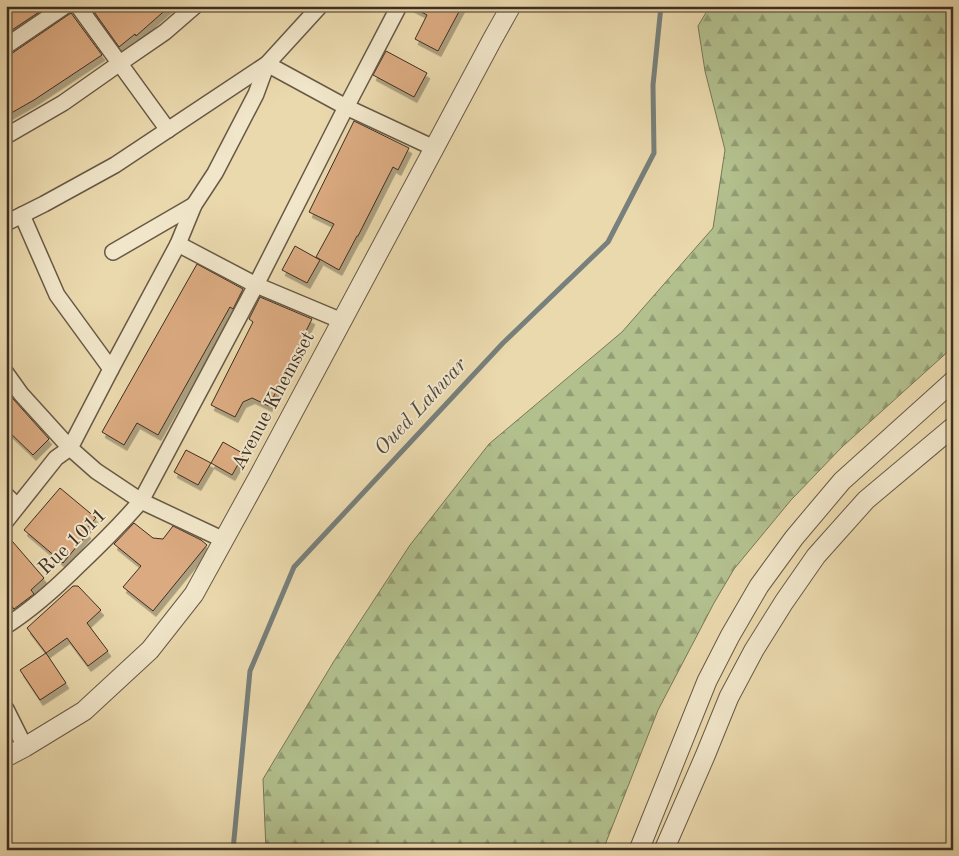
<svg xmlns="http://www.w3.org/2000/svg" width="959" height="856" viewBox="0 0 959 856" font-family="'Old Standard TT',serif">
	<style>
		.forest { fill: url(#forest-firs); stroke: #787758 }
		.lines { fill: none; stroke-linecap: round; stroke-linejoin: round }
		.stream { stroke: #77807c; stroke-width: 5 }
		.building { fill: #dbaa80; stroke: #3d2e23; filter: url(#shadow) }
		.minor-casing { stroke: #685946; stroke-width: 18 }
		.tertiary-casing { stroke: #685946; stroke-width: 21 }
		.minor { stroke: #f1e6ca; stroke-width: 15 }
		.tertiary { stroke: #f1e6ca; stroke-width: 19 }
		.labels { text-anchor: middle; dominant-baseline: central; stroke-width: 4; stroke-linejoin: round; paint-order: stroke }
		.street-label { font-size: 20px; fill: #3d2e23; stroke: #f1e6ca }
		.water-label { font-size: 21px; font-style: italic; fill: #504941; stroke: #f1e6ca }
	</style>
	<defs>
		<pattern id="forest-firs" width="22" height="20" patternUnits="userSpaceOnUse" patternTransform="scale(1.25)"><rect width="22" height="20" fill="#b2c08e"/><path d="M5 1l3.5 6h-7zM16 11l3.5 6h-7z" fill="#929c74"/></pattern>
		<filter id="shadow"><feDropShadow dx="3" dy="5.5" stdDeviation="0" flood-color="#0004"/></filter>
	</defs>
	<rect width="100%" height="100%" fill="#ead9ad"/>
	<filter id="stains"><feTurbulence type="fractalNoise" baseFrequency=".004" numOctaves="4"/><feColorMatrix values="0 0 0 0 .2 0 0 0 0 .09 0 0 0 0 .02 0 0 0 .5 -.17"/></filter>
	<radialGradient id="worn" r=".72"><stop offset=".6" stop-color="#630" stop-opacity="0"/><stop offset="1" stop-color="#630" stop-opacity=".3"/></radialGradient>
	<!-- forest -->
	<path class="forest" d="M 710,6 L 953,6 L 953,347 L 842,447 L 791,500 L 734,569 L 714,603 L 658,710 L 603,850 L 266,850 L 263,779 L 334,661 L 410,545 L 489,444 L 622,332 L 713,228 L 725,150 L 705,71 L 698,26 Z"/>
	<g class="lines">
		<!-- stream -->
		<path class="stream" d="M 233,850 L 250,671 L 294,567 L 503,343 L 608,242 L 654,153 L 653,85 L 661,6"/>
	</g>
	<!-- building -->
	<g class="building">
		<path d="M 6,6 L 48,6 L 6,34 Z"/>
		<path d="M 90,6 L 170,6 L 136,36 L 135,34 L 119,47 Z"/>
		<path d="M 410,6 L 462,6 L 438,51 L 415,39 L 427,15 Z"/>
		<path d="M 71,13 L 102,55 L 34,100 L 6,116 L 6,55 L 11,54 Z"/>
		<path d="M 386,51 L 427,73 L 414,97 L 373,75 Z"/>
		<path d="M 354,121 L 409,148 L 398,170 L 393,167 L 358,236 L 357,236 L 339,270 L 316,257 L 334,224 L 309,212 Z"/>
		<path d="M 295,246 L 320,260 L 307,283 L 282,270 Z"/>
		<path d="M 197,264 L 243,289 L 233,309 L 230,307 L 158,435 L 137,423 L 124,445 L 102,432 Z"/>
		<path d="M 260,297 L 312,319 L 269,406 L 252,398 L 243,402 L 235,417 L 211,405 L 253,322 L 249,319 Z"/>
		<path d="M 6,389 L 14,400 L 49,439 L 33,455 L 6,429 Z"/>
		<path d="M 223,442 L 244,454 L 232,475 L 211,463 Z"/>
		<path d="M 186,450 L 211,463 L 198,485 L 174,472 Z"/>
		<path d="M 60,488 L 96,518 L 85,530 L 88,533 L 63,563 L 24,530 Z"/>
		<path d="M 134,523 L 153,538 L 163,539 L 173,526 L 201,540 L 207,545 L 153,611 L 123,587 L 141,566 L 114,544 Z"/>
		<path d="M 6,534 L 44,578 L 31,590 L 34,594 L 14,609 L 6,599 Z"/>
		<path d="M 73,586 L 78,586 L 101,610 L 87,623 L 108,651 L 88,666 L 67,638 L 46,653 L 27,628 Z"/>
		<path d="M 46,653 L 66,683 L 40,700 L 20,670 Z"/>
	</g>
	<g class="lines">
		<!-- minor casing -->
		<g class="minor-casing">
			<g id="minor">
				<path d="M 78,6 L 168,130"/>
				<path d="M 6,46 L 65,6"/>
				<path d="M 6,136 L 63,103 L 120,63 L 165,32 L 195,6"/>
				<path d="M 22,215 L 57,295 L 111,369"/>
				<path d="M 6,223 L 44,204 L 115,165 L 267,64 L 320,6"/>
				<path d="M 178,244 L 256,285 L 342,321"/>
				<path d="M 113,252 L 194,205"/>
				<path d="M 6,373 L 21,394 L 70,448 L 96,471 L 141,501 L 224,540"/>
				<path d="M 6,495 L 17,506"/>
				<path d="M 6,521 L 56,458 L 70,448 L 111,369 L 178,244 L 194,205 L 215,173 L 256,94 L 267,64 L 346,107 L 434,148"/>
				<path d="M 6,626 C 34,608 57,587 80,564 C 101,544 122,523 141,501 L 256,285 L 341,117 L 399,6"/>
				<path d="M 6,709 L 25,747"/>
			</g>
		</g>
		<!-- tertiary casing -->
		<g class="tertiary-casing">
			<g id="tertiary">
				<path d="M 6,757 L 25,747 L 84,711 L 150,650 L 194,594 L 260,474 L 492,40 L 511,6"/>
				<path d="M 639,850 L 707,681 L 730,636 L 759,586 L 794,538 L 842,481 L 953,381"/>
				<path d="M 664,850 L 705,756 L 729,697 L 754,650 L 784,602 L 816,556 L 866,500 L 953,427"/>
			</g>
		</g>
		<!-- minor -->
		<use href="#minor" class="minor"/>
		<!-- tertiary -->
		<use href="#tertiary" class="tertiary"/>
	</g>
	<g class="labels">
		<!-- street labels -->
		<g class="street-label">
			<text transform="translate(274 401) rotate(-62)">Avenue Khemsset</text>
			<text transform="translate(73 542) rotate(-44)">Rue 1011</text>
		</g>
		<!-- water labels -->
		<g class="water-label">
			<text transform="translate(421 407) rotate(-47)">Oued Lahwar</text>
		</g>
	</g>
	<!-- margin -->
	<rect width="959" height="856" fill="none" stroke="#ead9ad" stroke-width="25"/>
	<rect x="8" y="8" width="944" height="841" fill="none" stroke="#3d2e23" stroke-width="2.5"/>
	<rect x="12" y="12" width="934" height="831" fill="none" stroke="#3d2e23"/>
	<rect width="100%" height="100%" filter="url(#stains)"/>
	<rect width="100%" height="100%" fill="url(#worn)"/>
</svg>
